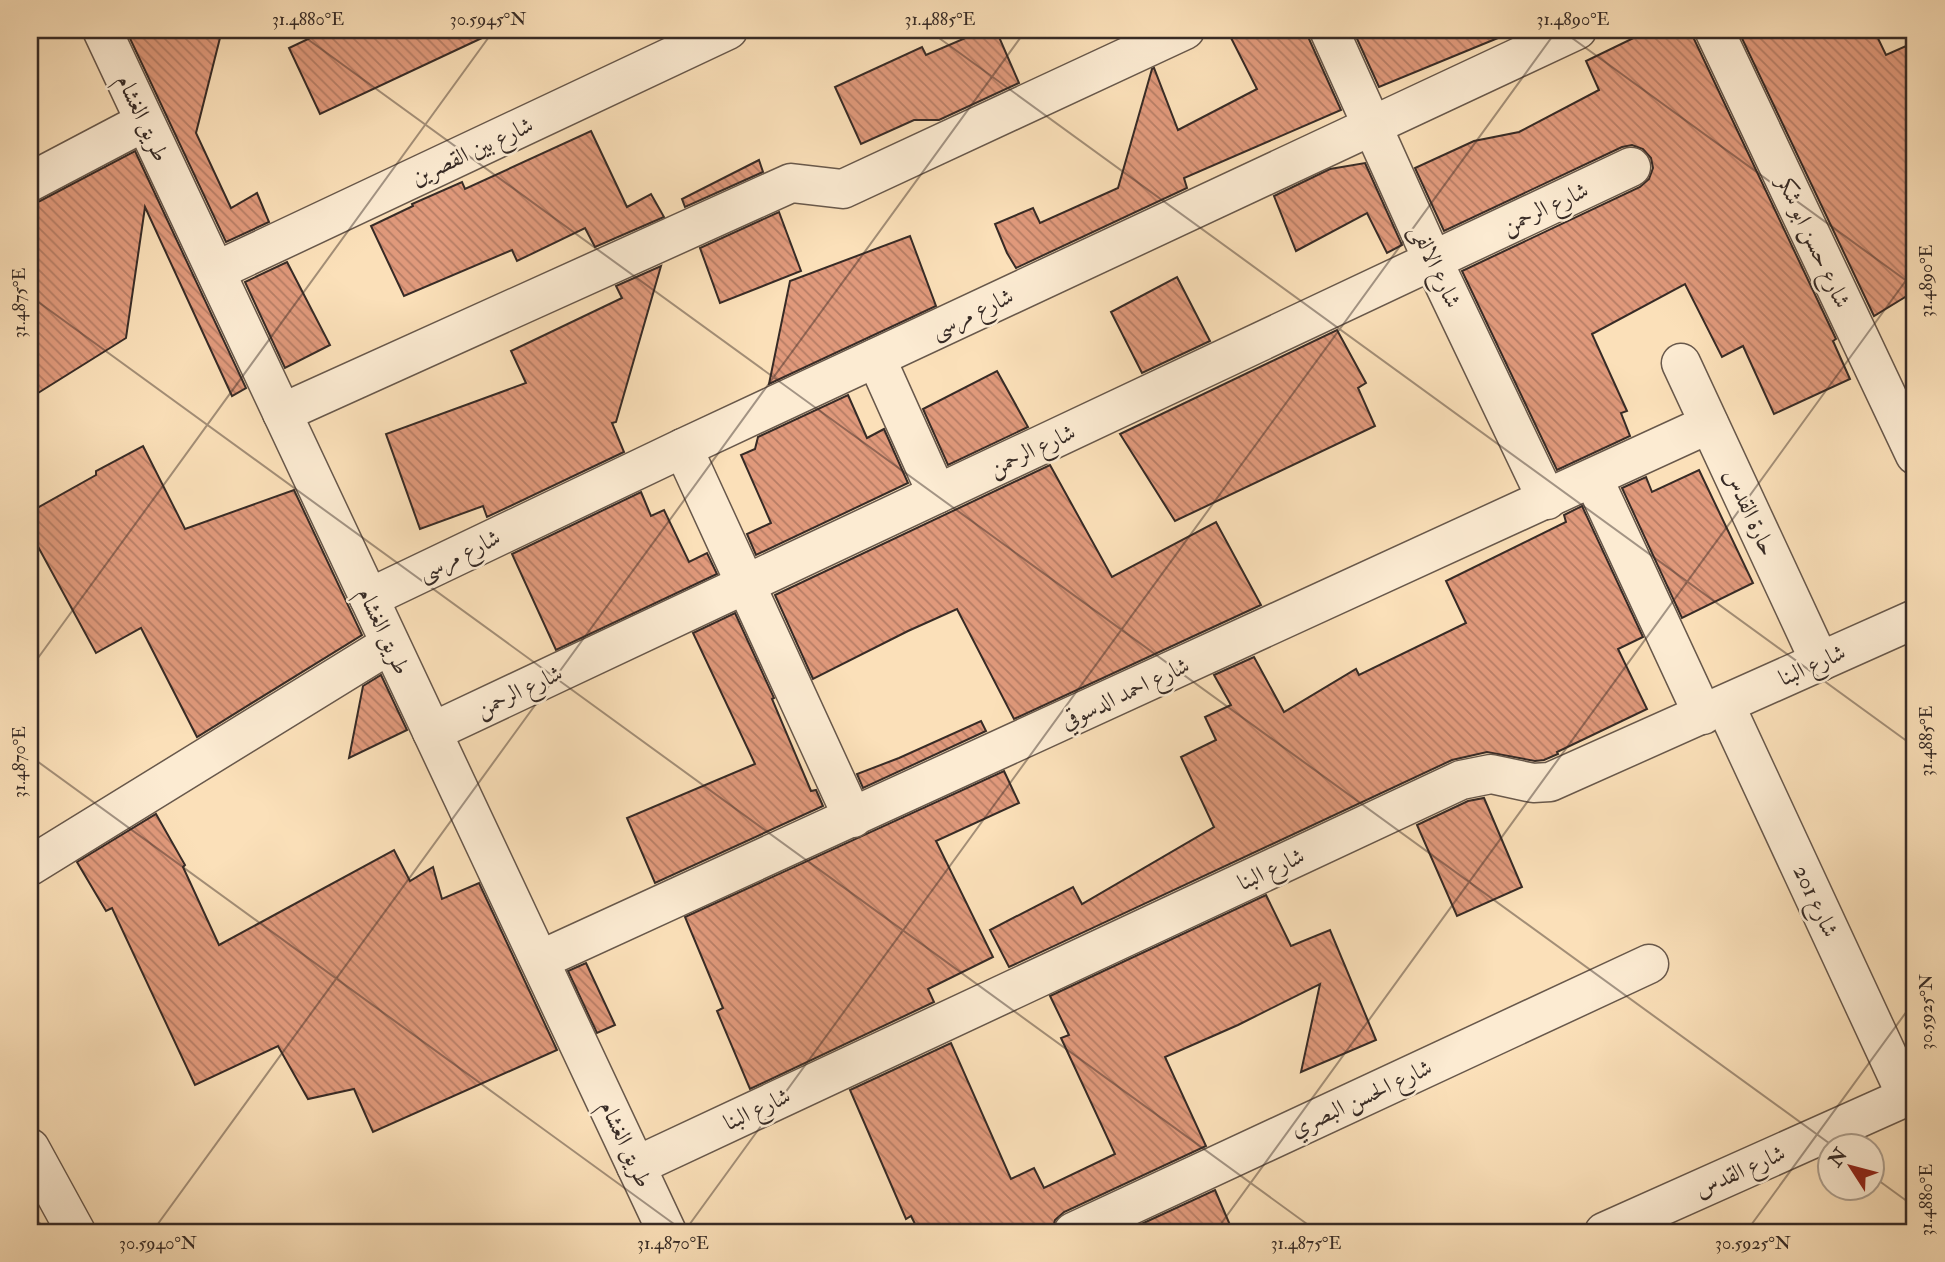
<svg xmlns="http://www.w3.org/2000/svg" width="1945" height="1262" viewBox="0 0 1945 1262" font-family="'IM FELL Double Pica',Amiri,serif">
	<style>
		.building { fill: url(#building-back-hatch); stroke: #372b26; stroke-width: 2 }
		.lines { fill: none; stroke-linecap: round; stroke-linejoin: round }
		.minor-casing { stroke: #68584b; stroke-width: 41 }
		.minor { stroke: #fcebd2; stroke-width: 38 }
		.ticks { fill: none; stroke: #372b26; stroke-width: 2; stroke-opacity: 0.45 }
		.labels { text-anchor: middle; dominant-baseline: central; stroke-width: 5; stroke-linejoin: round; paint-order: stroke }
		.street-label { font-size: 23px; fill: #372b26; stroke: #fcebd2 }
		.neatline { fill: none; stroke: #372b26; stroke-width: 2.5 }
		.ticks-label { font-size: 18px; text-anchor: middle; fill: #372b26 }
	</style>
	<defs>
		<pattern id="building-back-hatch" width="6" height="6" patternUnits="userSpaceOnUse" patternTransform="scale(1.75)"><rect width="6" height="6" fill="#e0997b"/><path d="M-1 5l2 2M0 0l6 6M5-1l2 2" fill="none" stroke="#b67d65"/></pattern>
	</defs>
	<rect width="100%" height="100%" fill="#fbe0b9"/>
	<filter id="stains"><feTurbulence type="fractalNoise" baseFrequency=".00286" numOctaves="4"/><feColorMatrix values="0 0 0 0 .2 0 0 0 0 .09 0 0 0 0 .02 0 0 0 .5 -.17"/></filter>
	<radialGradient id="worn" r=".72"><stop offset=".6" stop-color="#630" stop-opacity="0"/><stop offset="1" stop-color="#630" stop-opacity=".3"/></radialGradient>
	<!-- building -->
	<g class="building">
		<path d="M 126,30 L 222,30 L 196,133 L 231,208 L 257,193 L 269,222 L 226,242 Z"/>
		<path d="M 327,30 L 499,30 L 320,114 L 289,48 Z"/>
		<path d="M 984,30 L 996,30 L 1019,83 L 939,120 L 914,120 L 861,144 L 835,87 L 922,47 L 926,55 Z"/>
		<path d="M 1227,30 L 1307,30 L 1309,39 L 1341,110 L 1184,178 L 1187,188 L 1016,268 L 1007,253 L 995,224 L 1033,208 L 1040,223 L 1118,188 L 1152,69 L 1154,68 L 1178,130 L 1257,89 Z"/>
		<path d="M 1353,30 L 1515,30 L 1515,31 L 1379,87 Z"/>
		<path d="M 1650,30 L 1692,30 L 1694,39 L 1836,339 L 1833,341 L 1850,379 L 1774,414 L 1743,346 L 1722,357 L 1685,284 L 1592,334 L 1627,411 L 1621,413 L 1630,436 L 1557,470 L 1462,271 L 1640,187 L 1649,179 L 1653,168 L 1651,158 L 1643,149 L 1632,145 L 1622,147 L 1444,231 L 1415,168 L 1474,141 L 1519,132 L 1599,90 L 1586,61 Z"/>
		<path d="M 1738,30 L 1874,30 L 1886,55 L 1915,42 L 1915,291 L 1874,316 Z"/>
		<path d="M 591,131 L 627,207 L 651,194 L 664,217 L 595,247 L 585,228 L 517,261 L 512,250 L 404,296 L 371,226 L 413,206 L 412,204 L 462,182 L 465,189 Z"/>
		<path d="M 135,151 L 246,388 L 232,396 L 145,207 L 126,338 L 30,398 L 30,204 L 40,201 Z"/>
		<path d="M 759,160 L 763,172 L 685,207 L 682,199 Z"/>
		<path d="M 1365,163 L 1402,245 L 1387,253 L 1367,213 L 1296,251 L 1274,196 L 1330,169 Z"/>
		<path d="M 779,212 L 801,271 L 720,303 L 700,248 Z"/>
		<path d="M 910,236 L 936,306 L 769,384 L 790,281 Z"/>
		<path d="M 287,262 L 330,345 L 285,368 L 245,282 Z"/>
		<path d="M 661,266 L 616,422 L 612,423 L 624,452 L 487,517 L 483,506 L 420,529 L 386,434 L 526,383 L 511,351 L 622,298 L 616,286 Z"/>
		<path d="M 1177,277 L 1210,341 L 1142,373 L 1111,312 Z"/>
		<path d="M 1337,330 L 1366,383 L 1358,388 L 1375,426 L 1175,521 L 1120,434 Z"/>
		<path d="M 997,371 L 1028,427 L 948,465 L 923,409 Z"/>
		<path d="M 848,395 L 867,438 L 884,429 L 908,483 L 756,555 L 747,534 L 771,523 L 741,455 L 755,449 L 758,437 Z"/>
		<path d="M 143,446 L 185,529 L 294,490 L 362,635 L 197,737 L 141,628 L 96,653 L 30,532 L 30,512 L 96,475 L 96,471 Z"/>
		<path d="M 1050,465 L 1112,577 L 1216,522 L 1261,605 L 1014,719 L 957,609 L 908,631 L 813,679 L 775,595 Z"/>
		<path d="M 1699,470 L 1753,583 L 1682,618 L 1622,488 L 1646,477 L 1652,492 Z"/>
		<path d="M 641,492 L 651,516 L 664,510 L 689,562 L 707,553 L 717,574 L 556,650 L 512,554 Z"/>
		<path d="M 1582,506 L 1643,637 L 1618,649 L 1647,709 L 1557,752 L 1558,754 L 1544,760 L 1535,761 L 1487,752 L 1452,760 L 1009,967 L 990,930 L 1073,887 L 1082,904 L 1214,827 L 1181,757 L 1216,740 L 1205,717 L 1231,705 L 1214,675 L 1254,657 L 1284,712 L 1356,669 L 1359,675 L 1466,623 L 1446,581 L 1566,522 L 1564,515 Z"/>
		<path d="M 735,613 L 774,698 L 772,699 L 811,791 L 816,790 L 823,806 L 655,883 L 627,818 L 755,764 L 693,633 Z"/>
		<path d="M 381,675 L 407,730 L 349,758 L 363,686 Z"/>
		<path d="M 981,721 L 986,731 L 863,788 L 857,774 L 899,758 Z"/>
		<path d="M 1004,771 L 1019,803 L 936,841 L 993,957 L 928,989 L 934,1002 L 750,1089 L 717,1011 L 723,1008 L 685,917 Z"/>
		<path d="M 1484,798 L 1522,887 L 1457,916 L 1417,825 L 1468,801 Z"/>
		<path d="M 156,814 L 185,865 L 183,867 L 219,945 L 394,850 L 410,881 L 433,867 L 442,899 L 479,883 L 557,1050 L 373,1132 L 354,1089 L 308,1099 L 278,1046 L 195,1085 L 112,908 L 106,911 L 77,862 Z"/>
		<path d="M 1266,895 L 1291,946 L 1330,930 L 1376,1040 L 1301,1072 L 1320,984 L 1238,1025 L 1165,1057 L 1206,1146 L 1064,1212 L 1055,1220 L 1052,1232 L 919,1232 L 911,1216 L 906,1219 L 850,1090 L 951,1043 L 1011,1179 L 1034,1168 L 1044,1188 L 1115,1154 L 1061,1038 L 1069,1035 L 1050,996 Z"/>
		<path d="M 586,963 L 615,1025 L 597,1033 L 568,971 Z"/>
		<path d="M 1215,1190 L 1233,1232 L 1124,1232 Z"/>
	</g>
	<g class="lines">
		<!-- minor casing -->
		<g class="minor-casing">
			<g id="minor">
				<path d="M 102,30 L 667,1232"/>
				<path d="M 1329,30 L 1433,261 L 1547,500"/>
				<path d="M 1714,30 L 1915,455"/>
				<path d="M 30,182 L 144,122"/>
				<path d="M 216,271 L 728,30"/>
				<path d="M 876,358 L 937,494"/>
				<path d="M 1681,363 L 1820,662"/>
				<path d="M 282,413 L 791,183 L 843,189 L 1185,30"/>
				<path d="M 683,448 L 853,818"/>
				<path d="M 1593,478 L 1703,715"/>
				<path d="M 369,598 L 683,448 L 1577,30"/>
				<path d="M 1725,705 L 1907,1097"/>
				<path d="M 432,732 L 1631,167"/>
				<path d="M 30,866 L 390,644"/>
				<path d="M 540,960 L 1709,424"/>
				<path d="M 30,1148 L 76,1232"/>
				<path d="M 636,1166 L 1461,780 L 1491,774 L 1533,783 L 1550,782 L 1915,619"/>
				<path d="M 1073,1232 L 1649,964"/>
				<path d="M 1604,1232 L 1915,1093"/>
			</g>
		</g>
		<!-- minor -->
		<use href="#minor" class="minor"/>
	</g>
	<!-- ticks -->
	<path class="ticks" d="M 295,30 L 1833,1146M 928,30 L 1915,747M 1561,30 L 1915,287M 30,296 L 1318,1232M 30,669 L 494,30M 30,756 L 685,1232M 1871,1175 L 1915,1207M 30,1216 L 52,1232M 152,1232 L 1026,30M 684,1232 L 1557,30M 1215,1232 L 1915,268M 1746,1232 L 1915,1000"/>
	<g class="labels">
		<!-- street labels -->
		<g class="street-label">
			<text transform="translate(143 118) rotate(65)">طريق الغشام</text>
			<text transform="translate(472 151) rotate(-25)">شارع بين القصرين</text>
			<text transform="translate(1545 208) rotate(-25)">شارع الرحمن</text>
			<text transform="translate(1814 242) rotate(65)">شارع حسن ابو شكر</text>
			<text transform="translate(1436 266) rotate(65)">شارع الالفى</text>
			<text transform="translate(972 313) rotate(-25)">شارع مرسى</text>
			<text transform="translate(1032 450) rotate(-25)">شارع الرحمن</text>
			<text transform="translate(1750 512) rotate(65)">حارة القدس</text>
			<text transform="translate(459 555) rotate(-26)">شارع مرسى</text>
			<text transform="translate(384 631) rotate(65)">طريق الغشام</text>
			<text transform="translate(1812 665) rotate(-24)">شارع البنا</text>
			<text transform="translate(519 691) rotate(-25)">شارع الرحمن</text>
			<text transform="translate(1125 693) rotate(-25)">شارع احمد الدسوقي</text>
			<text transform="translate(1271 869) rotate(-25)">شارع البنا</text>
			<text transform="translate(1816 901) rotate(65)">شارع 201</text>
			<text transform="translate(1361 1098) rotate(-25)">شارع الحسن البصري</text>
			<text transform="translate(757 1109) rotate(-25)">شارع البنا</text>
			<text transform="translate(626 1144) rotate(65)">طريق الغشام</text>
			<text transform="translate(1740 1171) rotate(-24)">شارع القدس</text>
		</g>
	</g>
	<!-- margin -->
	<rect width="1945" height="1262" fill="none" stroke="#fbe0b9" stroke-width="77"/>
	<!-- north arrow -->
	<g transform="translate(1851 1167) rotate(306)"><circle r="33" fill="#fcebd2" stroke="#ad9e8d" stroke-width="2"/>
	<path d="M0-5L12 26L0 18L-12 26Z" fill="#8f2418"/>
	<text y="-10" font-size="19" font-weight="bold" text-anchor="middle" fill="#372b26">N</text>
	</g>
	<rect x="38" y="38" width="1868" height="1186" class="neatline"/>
	<g class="ticks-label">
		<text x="308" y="25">31.4880°E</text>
		<text x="488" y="25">30.5945°N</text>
		<text x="940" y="25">31.4885°E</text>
		<text x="1573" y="25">31.4890°E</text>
		<text transform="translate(1926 281) rotate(-90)" y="6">31.4890°E</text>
		<text transform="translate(19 303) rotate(-90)" y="6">31.4875°E</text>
		<text transform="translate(1926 741) rotate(-90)" y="6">31.4885°E</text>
		<text transform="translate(19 762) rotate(-90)" y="6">31.4870°E</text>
		<text transform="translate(1926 1012) rotate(-90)" y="6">30.5925°N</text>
		<text transform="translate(1926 1200) rotate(-90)" y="6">31.4880°E</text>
		<text x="158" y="1249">30.5940°N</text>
		<text x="673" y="1249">31.4870°E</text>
		<text x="1306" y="1249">31.4875°E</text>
		<text x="1753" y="1249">30.5925°N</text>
	</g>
	<rect width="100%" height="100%" filter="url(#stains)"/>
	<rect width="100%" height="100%" fill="url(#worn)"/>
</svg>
